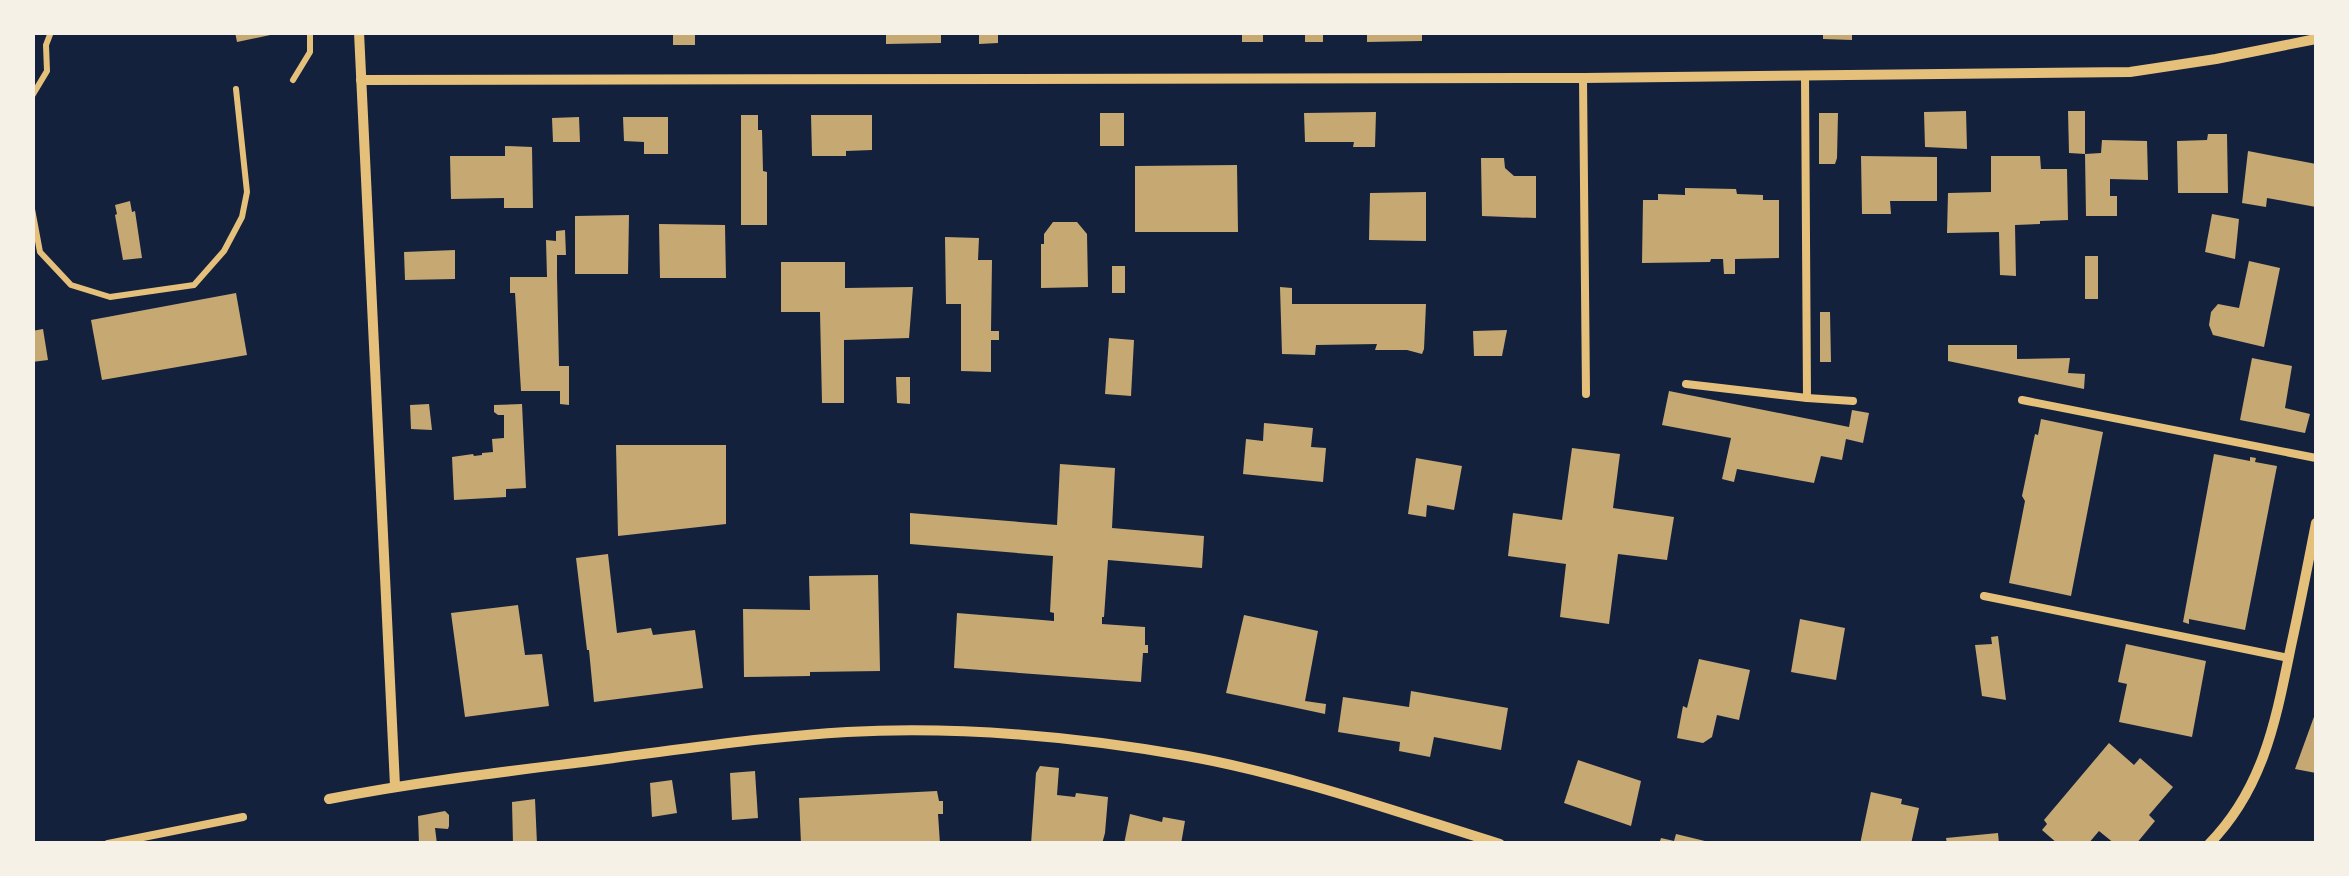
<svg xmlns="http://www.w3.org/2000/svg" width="2349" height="876" viewBox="0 0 2349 876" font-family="Mulish,sans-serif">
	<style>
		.building { fill: #c6a872 }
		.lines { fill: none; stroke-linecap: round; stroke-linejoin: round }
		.path { stroke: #e5c07b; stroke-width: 6 }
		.service { stroke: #e5c07b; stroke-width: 8 }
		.minor { stroke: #e5c07b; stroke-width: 10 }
	</style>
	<rect width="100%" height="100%" fill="#14213d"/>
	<!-- building -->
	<g class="building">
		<path d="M 235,32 L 275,32 L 275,34 L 237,42 Z"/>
		<rect x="673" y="32" width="22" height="13"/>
		<path d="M 886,32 L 941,32 L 941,43 L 886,44 Z"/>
		<path d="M 979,32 L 998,32 L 998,43 L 979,44 Z"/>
		<rect x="1242" y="32" width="21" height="10"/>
		<rect x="1305" y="32" width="18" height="10"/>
		<path d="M 1367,32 L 1422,32 L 1422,41 L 1367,42 Z"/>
		<path d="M 1823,32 L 1852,32 L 1852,40 L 1823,39 Z"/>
		<path d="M 1966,111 L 1967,149 L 1925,147 L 1924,112 Z"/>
		<path d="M 2068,111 L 2085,111 L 2085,154 L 2069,153 Z"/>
		<path d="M 1376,112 L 1375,147 L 1353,147 L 1354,142 L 1305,142 L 1304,113 Z"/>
		<rect x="1100" y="113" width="24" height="33"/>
		<path d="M 1819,113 L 1838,113 L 1837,158 L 1835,164 L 1819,164 Z"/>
		<path d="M 741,115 L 758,115 L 758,130 L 762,130 L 763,171 L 767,172 L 767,225 L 741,225 Z"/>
		<path d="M 811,115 L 872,115 L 872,150 L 846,151 L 846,156 L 812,156 Z"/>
		<path d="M 579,117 L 580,142 L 553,142 L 552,118 Z"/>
		<path d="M 623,117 L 668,117 L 668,154 L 644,154 L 644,142 L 624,141 Z"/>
		<path d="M 2208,134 L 2227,134 L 2228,193 L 2178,193 L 2177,141 L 2207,140 Z"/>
		<path d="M 2102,140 L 2147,141 L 2148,180 L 2110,179 L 2110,196 L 2117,196 L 2117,216 L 2086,216 L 2085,154 L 2101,153 Z"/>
		<path d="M 505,146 L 532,147 L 533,208 L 504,208 L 504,198 L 451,199 L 450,156 L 505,156 Z"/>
		<path d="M 2248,151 L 2316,164 L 2316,207 L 2267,198 L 2266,207 L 2242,203 Z"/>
		<path d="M 1861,156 L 1937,157 L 1937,201 L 1890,201 L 1891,214 L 1862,214 Z"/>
		<path d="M 1991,156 L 2040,156 L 2041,169 L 2067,169 L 2068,220 L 2040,221 L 2040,224 L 2015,225 L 2016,276 L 2000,275 L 1999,232 L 1947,233 L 1948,193 L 1991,192 Z"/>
		<path d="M 1481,158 L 1504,158 L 1505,168 L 1514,176 L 1536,176 L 1536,218 L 1482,216 Z"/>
		<path d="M 1237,165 L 1238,232 L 1135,232 L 1135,166 Z"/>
		<path d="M 1685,188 L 1736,189 L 1737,194 L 1763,195 L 1763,200 L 1779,200 L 1779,258 L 1735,259 L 1735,274 L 1724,274 L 1723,259 L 1711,259 L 1710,262 L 1642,263 L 1643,200 L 1658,200 L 1658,194 L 1685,195 Z"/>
		<path d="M 1426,192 L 1426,241 L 1369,240 L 1370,193 Z"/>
		<path d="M 130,201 L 132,212 L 135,211 L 142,258 L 123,260 L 115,215 L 117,214 L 115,205 Z"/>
		<path d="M 2212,214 L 2239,219 L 2235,259 L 2205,252 Z"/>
		<path d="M 629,215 L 628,274 L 575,274 L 575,216 Z"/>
		<path d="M 1053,222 L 1077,222 L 1087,234 L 1088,287 L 1041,288 L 1041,244 L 1044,244 L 1044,234 Z"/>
		<path d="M 659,224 L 725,225 L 726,278 L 660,278 Z"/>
		<path d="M 565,230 L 566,255 L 557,255 L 557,276 L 559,366 L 569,366 L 569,405 L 560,404 L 560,391 L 521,391 L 515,293 L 510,293 L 510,277 L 547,277 L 546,240 L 556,241 L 556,231 Z"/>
		<path d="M 945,237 L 979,238 L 978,260 L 992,260 L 991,331 L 999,331 L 999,340 L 991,340 L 991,372 L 961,371 L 961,304 L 946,304 Z"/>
		<path d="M 455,250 L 455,279 L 405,280 L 404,252 Z"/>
		<rect x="2085" y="256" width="13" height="43"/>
		<path d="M 2249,261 L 2280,268 L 2264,347 L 2213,335 L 2209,325 L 2211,312 L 2218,304 L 2239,308 Z"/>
		<path d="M 781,262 L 845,262 L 845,288 L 913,287 L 909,338 L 844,340 L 844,403 L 822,403 L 820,312 L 781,312 Z"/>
		<rect x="1112" y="266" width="13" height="27"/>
		<path d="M 1280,287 L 1292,288 L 1292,304 L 1426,304 L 1424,349 L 1422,354 L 1407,350 L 1375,350 L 1377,344 L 1316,345 L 1315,355 L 1282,354 Z"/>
		<path d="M 236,293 L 247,355 L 102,380 L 91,320 Z"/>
		<path d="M 1820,312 L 1830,312 L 1831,362 L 1820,362 Z"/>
		<path d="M 43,329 L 48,360 L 32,362 L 32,331 Z"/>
		<path d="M 1507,330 L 1502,356 L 1474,356 L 1473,331 Z"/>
		<path d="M 1109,338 L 1134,340 L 1131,396 L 1105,394 Z"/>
		<path d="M 1948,345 L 2017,345 L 2017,359 L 2070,358 L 2068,373 L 2085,374 L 2084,389 L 1948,361 Z"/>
		<path d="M 2252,358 L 2292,366 L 2285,408 L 2310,414 L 2305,433 L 2240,420 Z"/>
		<path d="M 896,377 L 910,377 L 910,404 L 897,403 Z"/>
		<path d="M 1669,391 L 1849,427 L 1852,410 L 1869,413 L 1863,443 L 1846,439 L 1842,460 L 1821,456 L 1814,483 L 1737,469 L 1734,482 L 1722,479 L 1731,438 L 1662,425 Z"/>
		<path d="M 429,404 L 432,430 L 411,429 L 410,405 Z"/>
		<path d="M 522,404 L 526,488 L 506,489 L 506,497 L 454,500 L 452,457 L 473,454 L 474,456 L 482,455 L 482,453 L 493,452 L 492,439 L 504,438 L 504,415 L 498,415 L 494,412 L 494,405 Z"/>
		<path d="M 2041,419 L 2103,432 L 2071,596 L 2009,583 L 2025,501 L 2022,496 L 2035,434 L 2038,435 Z"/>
		<path d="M 1264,423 L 1313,428 L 1311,447 L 1326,448 L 1323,482 L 1243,474 L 1246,439 L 1263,441 Z"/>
		<path d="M 616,445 L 726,445 L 726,524 L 618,536 Z"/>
		<path d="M 1572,448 L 1620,454 L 1613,508 L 1674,517 L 1667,560 L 1618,554 L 1609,624 L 1560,617 L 1566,564 L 1508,556 L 1513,513 L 1562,520 Z"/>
		<path d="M 2214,454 L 2250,461 L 2250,457 L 2256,458 L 2255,462 L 2277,466 L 2245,630 L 2189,619 L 2189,624 L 2183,622 Z"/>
		<path d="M 1416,458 L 1462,466 L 1454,510 L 1427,505 L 1426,517 L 1408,514 Z"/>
		<path d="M 1060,464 L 1115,468 L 1112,528 L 1204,536 L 1202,568 L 1108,560 L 1104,617 L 1102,617 L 1102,624 L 1145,627 L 1145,645 L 1148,645 L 1148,653 L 1143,653 L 1141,682 L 954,668 L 957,613 L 1054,621 L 1054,613 L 1050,612 L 1053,556 L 910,544 L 910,513 L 1057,525 Z"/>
		<path d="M 608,554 L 617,633 L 651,628 L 653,635 L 695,630 L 703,688 L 594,702 L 589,650 L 587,650 L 576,558 Z"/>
		<path d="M 878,575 L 880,671 L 810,672 L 810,676 L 744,677 L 743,609 L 810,610 L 809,576 Z"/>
		<path d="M 518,605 L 525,655 L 542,654 L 549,706 L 465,717 L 451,613 Z"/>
		<path d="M 1244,615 L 1318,631 L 1305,701 L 1326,704 L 1325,714 L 1226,693 Z"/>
		<path d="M 1800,619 L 1845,628 L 1836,680 L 1791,672 Z"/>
		<path d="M 1998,636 L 2006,700 L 1982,696 L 1975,645 L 1992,644 L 1991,637 Z"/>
		<path d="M 2126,644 L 2206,661 L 2192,737 L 2119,722 L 2127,684 L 2118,682 Z"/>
		<path d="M 1699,659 L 1750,670 L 1739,720 L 1717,715 L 1712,737 L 1703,743 L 1677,738 L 1683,706 L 1687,708 Z"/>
		<path d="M 1411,691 L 1508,708 L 1501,750 L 1434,737 L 1430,757 L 1399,751 L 1400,742 L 1338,732 L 1343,697 L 1409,707 Z"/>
		<path d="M 2315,714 L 2316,714 L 2316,773 L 2295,769 Z"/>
		<path d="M 2109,743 L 2134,765 L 2140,758 L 2173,787 L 2149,815 L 2155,821 L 2136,844 L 2115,844 L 2099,831 L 2088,844 L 2058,844 L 2042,830 L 2047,824 L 2044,820 Z"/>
		<path d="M 1578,760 L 1641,781 L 1631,826 L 1564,803 Z"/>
		<path d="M 1040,766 L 1059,768 L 1057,795 L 1075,797 L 1076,793 L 1108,797 L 1105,833 L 1102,844 L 1031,844 L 1036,773 Z"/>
		<path d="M 755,771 L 758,818 L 732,820 L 730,773 Z"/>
		<path d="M 672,780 L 677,813 L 652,817 L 650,783 Z"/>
		<path d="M 937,791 L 939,801 L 943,801 L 943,814 L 938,814 L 940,844 L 801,844 L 799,798 Z"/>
		<path d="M 1871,792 L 1902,799 L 1901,804 L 1919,808 L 1911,844 L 1860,844 Z"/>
		<path d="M 535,799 L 537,844 L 513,844 L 512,802 Z"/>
		<path d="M 445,811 L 449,815 L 449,826 L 448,829 L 435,828 L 437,844 L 419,844 L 418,816 Z"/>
		<path d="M 1130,814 L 1162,822 L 1163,817 L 1185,821 L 1181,844 L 1124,844 Z"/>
		<path d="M 1998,833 L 1999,844 L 1947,844 L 1946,838 Z"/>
		<path d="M 1676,834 L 1709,842 L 1709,844 L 1659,844 L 1661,838 L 1674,841 Z"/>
	</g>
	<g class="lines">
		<!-- path -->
		<g class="path">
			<path d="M 293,80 L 310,52 L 310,32"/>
			<path d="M 32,96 L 47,71 L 46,45 L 51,32"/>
			<path d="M 32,209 L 40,252 L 71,285 L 110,297 L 194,285 L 224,251 L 242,217 L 247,192 L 236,89"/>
		</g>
		<!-- service -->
		<g class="service">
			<path d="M 1805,75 L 1807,398"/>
			<path d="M 1583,78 L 1586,394"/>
			<path d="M 1686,384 L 1807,398 L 1853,401"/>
			<path d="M 2022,400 L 2316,458"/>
			<path d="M 1984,596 L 2289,658"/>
			<path d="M 108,844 L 243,817"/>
		</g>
		<!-- minor -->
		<g class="minor">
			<path d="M 359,32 L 395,786"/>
			<path d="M 361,80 L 1583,78 L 2130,72 L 2216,59 L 2316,39"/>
			<path d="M 329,799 C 416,782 503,772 591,761 C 676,750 761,737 847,732 C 957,726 1078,737 1187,756 C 1293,775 1397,812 1500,844"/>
			<path d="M 2209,844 C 2264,788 2276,719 2291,646 C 2300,605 2308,564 2316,523"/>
		</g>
	</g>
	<!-- border -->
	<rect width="2349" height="876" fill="none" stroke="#f6f1e7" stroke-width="70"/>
</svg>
